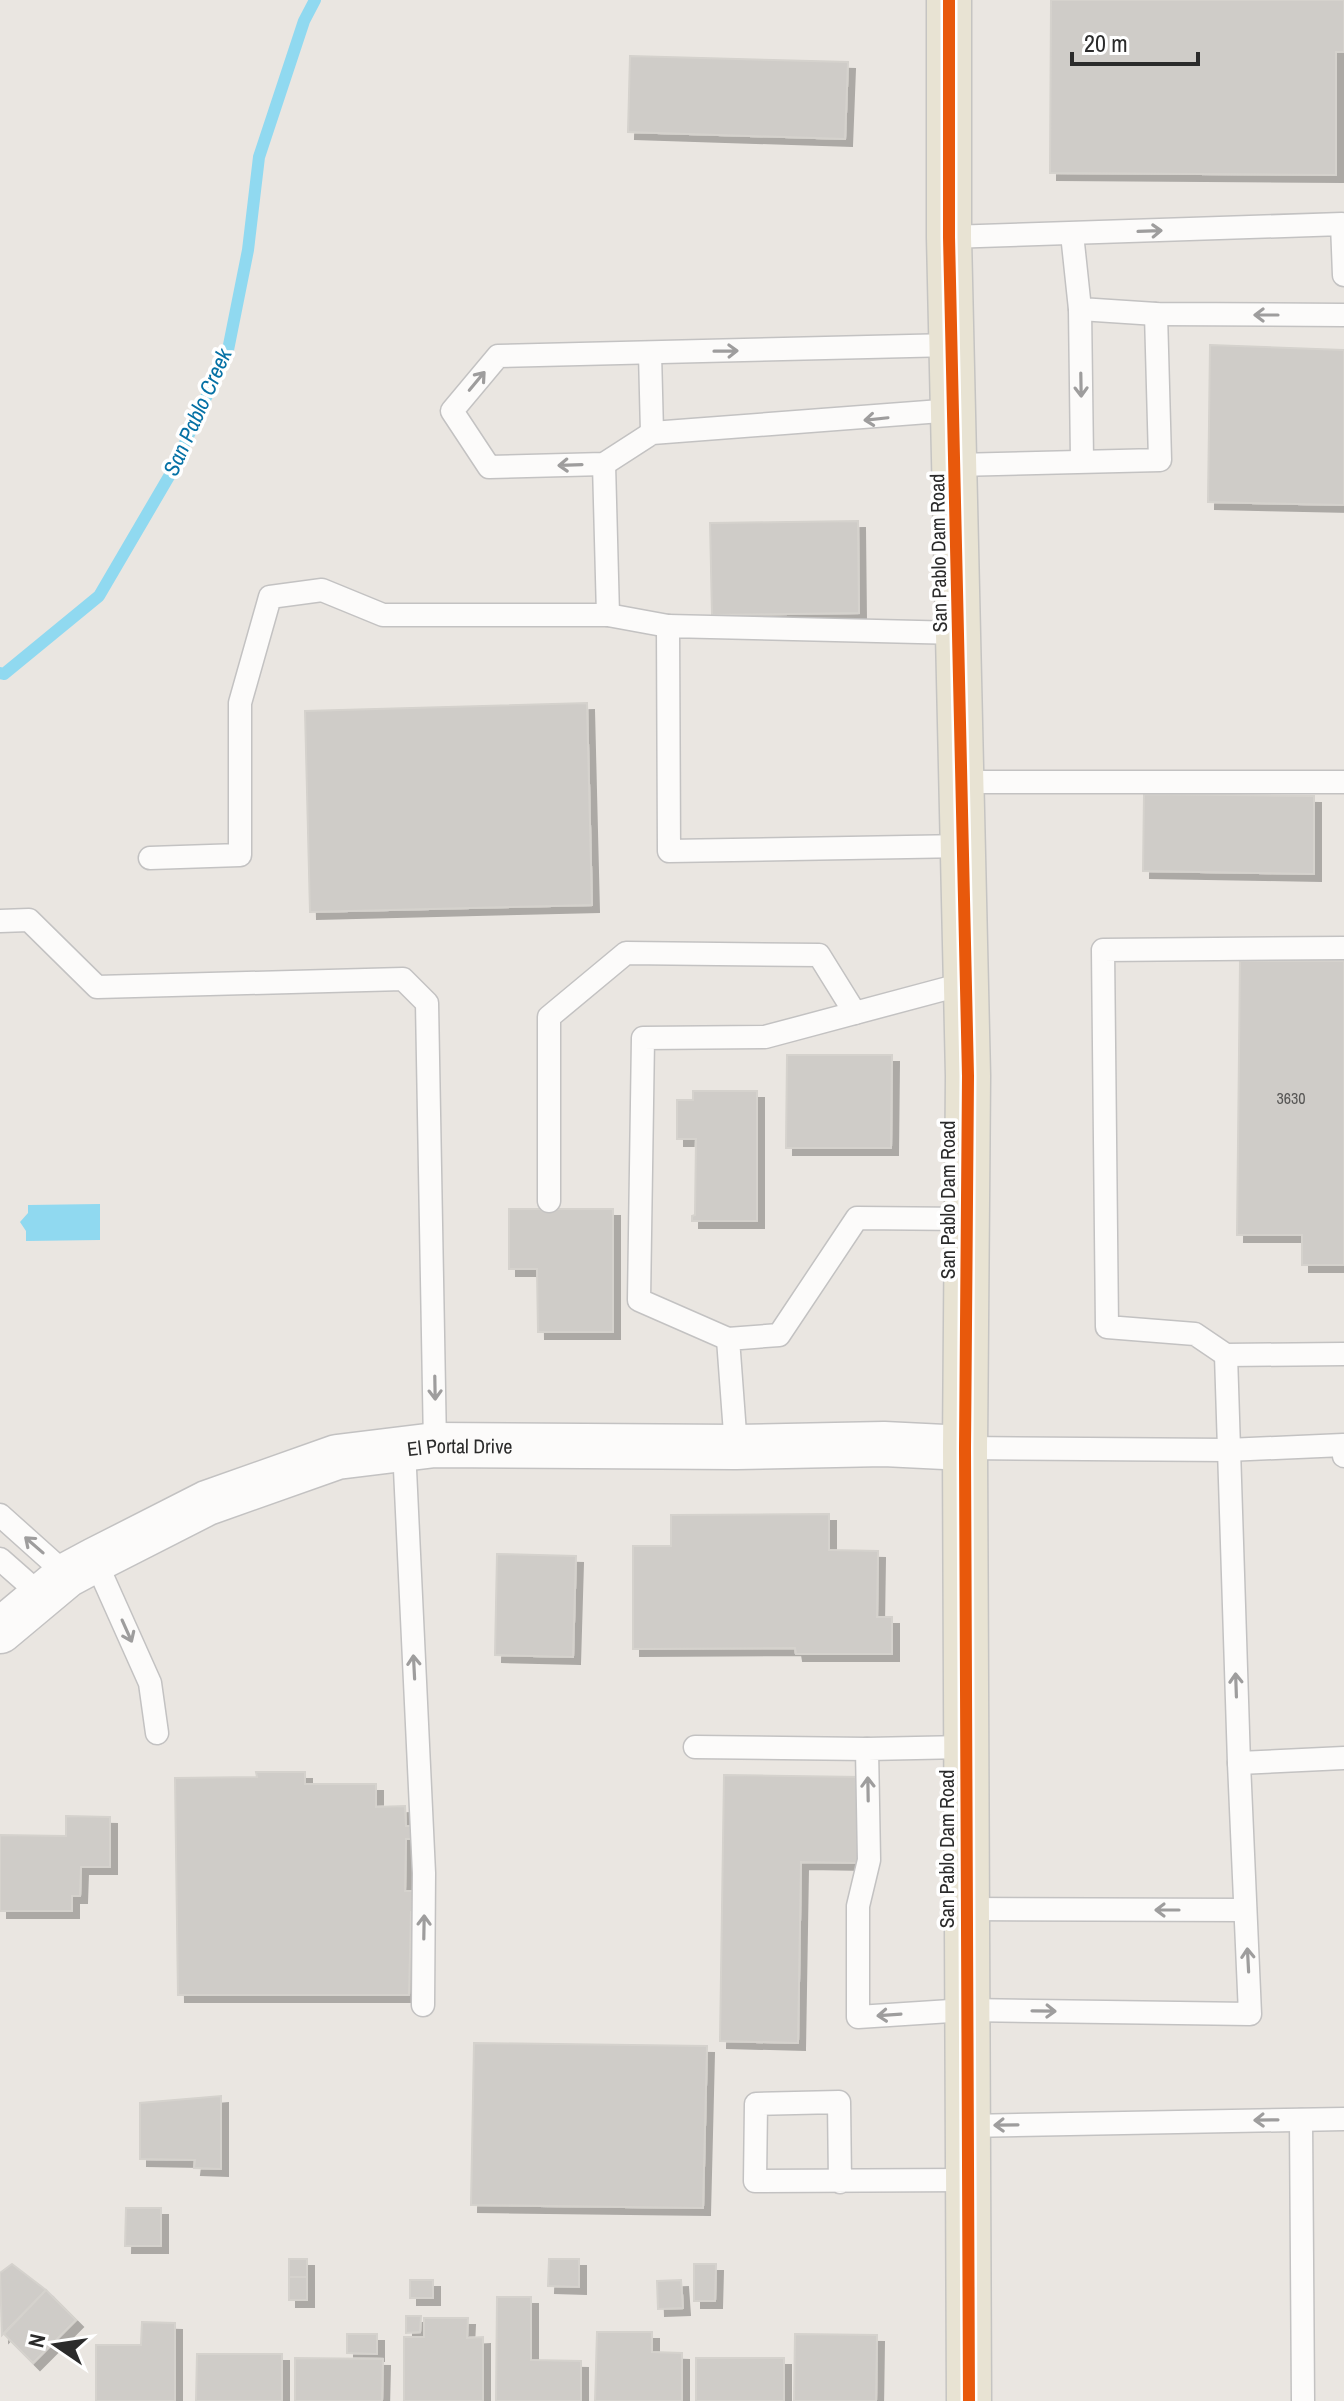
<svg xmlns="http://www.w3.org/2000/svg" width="1344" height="2401" viewBox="0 0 1344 2401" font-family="'Archivo Narrow',sans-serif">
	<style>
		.water { fill: #90d9f0 }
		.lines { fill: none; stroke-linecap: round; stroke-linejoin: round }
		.stream { stroke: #90d9f0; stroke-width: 12 }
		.building { fill: #cfccc8; stroke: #d5d2cd; stroke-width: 2; filter: url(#shadow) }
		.service-casing { stroke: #c3c2c2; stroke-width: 25 }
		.secondary-casing { stroke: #c3c2c2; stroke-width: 47 }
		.primary-casing { stroke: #c5c4c2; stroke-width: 47 }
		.service { stroke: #fcfbfa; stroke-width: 22 }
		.secondary { stroke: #fcfbfa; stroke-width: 44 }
		.primary { stroke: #e8e3d3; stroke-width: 44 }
		.cycleway-casing { stroke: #fff; stroke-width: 17 }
		.cycleway { stroke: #e8590c; stroke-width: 12 }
		.oneway { stroke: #9e9d9d }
		.labels { text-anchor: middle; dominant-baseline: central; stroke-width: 7; stroke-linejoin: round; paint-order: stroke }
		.number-label { font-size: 16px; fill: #565554 }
		.street-label { font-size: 20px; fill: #2b2b2b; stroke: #fff }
		.water-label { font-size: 22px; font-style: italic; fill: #0571a5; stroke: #fff }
	</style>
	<defs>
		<filter id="shadow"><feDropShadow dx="7" dy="7" stdDeviation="0" flood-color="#0004"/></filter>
	</defs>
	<rect width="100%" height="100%" fill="#eae6e1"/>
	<!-- water -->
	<path class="water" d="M 100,1204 L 100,1240 L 26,1241 L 26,1231 L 20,1222 L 28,1213 L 28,1205 Z"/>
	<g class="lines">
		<!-- stream -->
		<path class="stream" d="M 0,673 L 4,674 L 99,596 L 171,473 L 228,350 L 248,250 L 259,157 L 304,21 L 315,0"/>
	</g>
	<!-- building -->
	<g class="building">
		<path d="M 1051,0 L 1344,0 L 1344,52 L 1336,52 L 1336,175 L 1050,173 Z"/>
		<path d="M 630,56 L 848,62 L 845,139 L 628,132 Z"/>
		<path d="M 1210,345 L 1344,350 L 1344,505 L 1208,502 Z"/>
		<path d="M 858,521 L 859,613 L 712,615 L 710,523 Z"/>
		<path d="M 587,703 L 592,905 L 310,912 L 305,711 Z"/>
		<path d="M 1144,794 L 1314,796 L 1314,874 L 1143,871 Z"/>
		<path d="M 1240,961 L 1344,961 L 1344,1265 L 1302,1265 L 1302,1235 L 1237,1235 Z"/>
		<path d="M 787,1055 L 892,1055 L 891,1148 L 786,1148 Z"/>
		<path d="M 693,1091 L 757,1091 L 757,1221 L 692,1221 L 692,1216 L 695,1215 L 696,1139 L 677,1139 L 677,1100 L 693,1100 Z"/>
		<path d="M 509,1209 L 613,1209 L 613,1332 L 538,1332 L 537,1269 L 509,1269 Z"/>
		<path d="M 829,1514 L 829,1550 L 878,1551 L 877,1617 L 892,1617 L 892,1654 L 796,1654 L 795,1648 L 633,1649 L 633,1546 L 671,1546 L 671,1515 Z"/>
		<path d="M 497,1554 L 576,1556 L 573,1657 L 495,1655 Z"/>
		<path d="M 256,1772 L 305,1772 L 305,1784 L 376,1784 L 376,1807 L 405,1806 L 406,1826 L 415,1826 L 415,1839 L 406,1839 L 405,1891 L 421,1891 L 421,1912 L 411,1912 L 409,1995 L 178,1995 L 175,1778 L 257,1777 Z"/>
		<path d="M 724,1775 L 862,1777 L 861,1863 L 801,1862 L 798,2043 L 720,2041 Z"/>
		<path d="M 66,1816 L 110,1817 L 110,1867 L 81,1867 L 80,1896 L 72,1896 L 72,1911 L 0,1911 L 0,1835 L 66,1836 Z"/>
		<path d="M 474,2043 L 707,2046 L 703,2208 L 471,2205 Z"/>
		<path d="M 221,2096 L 221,2169 L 194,2168 L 195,2160 L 140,2159 L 140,2103 Z"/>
		<path d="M 126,2208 L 161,2208 L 161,2246 L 125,2246 Z"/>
		<rect x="289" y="2259" width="18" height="18"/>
		<path d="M 549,2259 L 579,2259 L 579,2287 L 548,2286 Z"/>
		<path d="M 12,2264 L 46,2290 L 2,2335 L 0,2273 Z"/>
		<path d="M 694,2264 L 716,2264 L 715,2301 L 694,2301 Z"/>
		<rect x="289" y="2277" width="18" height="23"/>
		<rect x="410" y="2280" width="23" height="18"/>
		<path d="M 681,2280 L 683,2308 L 658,2309 L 657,2281 Z"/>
		<path d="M 46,2290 L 76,2320 L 33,2363 L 4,2334 Z"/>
		<path d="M 497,2297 L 531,2297 L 531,2360 L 581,2361 L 581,2401 L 496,2401 Z"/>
		<path d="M 406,2316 L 421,2316 L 420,2332 L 406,2333 Z"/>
		<path d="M 424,2318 L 468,2318 L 467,2338 L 483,2337 L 483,2401 L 404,2401 L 404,2337 L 424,2337 Z"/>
		<path d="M 142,2322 L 175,2323 L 175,2401 L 96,2401 L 96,2345 L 141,2345 Z"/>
		<path d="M 597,2332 L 652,2332 L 652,2352 L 682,2353 L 682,2401 L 595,2401 Z"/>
		<path d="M 347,2334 L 377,2334 L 377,2354 L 347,2353 Z"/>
		<path d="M 795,2334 L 877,2335 L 876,2401 L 794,2401 Z"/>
		<path d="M 197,2354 L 282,2354 L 282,2401 L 196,2401 Z"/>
		<path d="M 295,2358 L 383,2359 L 382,2401 L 295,2401 Z"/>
		<rect x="696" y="2358" width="88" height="43"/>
	</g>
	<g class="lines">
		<!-- service casing -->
		<g class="service-casing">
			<g id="service">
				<path d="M 1072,234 L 1080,309 L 1156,314 L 1344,315"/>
				<path d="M 949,237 L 1342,224 L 1344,275"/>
				<path d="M 1080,309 L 1082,460"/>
				<path d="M 952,345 L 498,356 L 452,411 L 489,467 L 604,464 L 652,433 L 954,410"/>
				<path d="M 650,353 L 652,433"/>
				<path d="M 604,464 L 608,615"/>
				<path d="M 956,465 L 1160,460 L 1156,314"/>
				<path d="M 960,633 L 668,626 L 669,851 L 965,846"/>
				<path d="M 964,782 L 1344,782"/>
				<path d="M 150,858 L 240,855 L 240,703 L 270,597 L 322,590 L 383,615 L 608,615 L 668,626"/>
				<path d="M 0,921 L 29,920 L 97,987 L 403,979 L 427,1003 L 435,1445"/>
				<path d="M 1344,948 L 1103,950 L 1107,1327 L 1195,1334 L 1226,1355 L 1344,1354"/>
				<path d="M 549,1201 L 549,1017 L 626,953 L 819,955 L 855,1013"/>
				<path d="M 728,1339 L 639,1300 L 643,1038 L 765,1037 L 967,983"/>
				<path d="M 1226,1355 L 1239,1763"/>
				<path d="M 736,1447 L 728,1339 L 779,1335 L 857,1218 L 968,1219"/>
				<path d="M 404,1448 L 424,1873 L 423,2005"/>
				<path d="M 965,1448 L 1227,1450 L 1343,1445 L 1344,1456"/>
				<path d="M 0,1515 L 67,1575"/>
				<path d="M 0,1559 L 42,1596"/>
				<path d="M 95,1560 L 150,1683 L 157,1733"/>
				<path d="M 695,1747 L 867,1749"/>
				<path d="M 965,1747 L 867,1749 L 869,1860 L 858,1906 L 858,2017 L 966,2010 L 1250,2014 L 1239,1763 L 1344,1758"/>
				<path d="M 967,1909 L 1245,1910"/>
				<path d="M 1301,2120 L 1303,2401"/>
				<path d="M 967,2126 L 1344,2119"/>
				<path d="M 840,2182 L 839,2102 L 756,2104 L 755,2181 L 967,2180"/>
			</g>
		</g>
		<!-- secondary casing -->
		<g class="secondary-casing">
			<g id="secondary">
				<path id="s1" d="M 0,1631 L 67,1575 L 95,1560 L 207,1503 L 337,1457 L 435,1445 L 736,1447 L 884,1444 L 965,1448"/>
			</g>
		</g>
		<!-- primary casing -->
		<g class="primary-casing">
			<path id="primary" d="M 949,0 L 949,237 L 968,1076 L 965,1448 L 969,2401"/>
		</g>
		<!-- service -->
		<use href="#service" class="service"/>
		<!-- secondary -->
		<use href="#secondary" class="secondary"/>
		<!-- primary -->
		<use href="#primary" class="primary"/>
		<!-- cycleway casing -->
		<g class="cycleway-casing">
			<path id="cycleway" d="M 949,0 L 949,237 L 968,1076 L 965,1448 L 969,2401"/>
		</g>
		<!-- cycleway -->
		<use href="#cycleway" class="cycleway"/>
	</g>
	<!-- one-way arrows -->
	<defs><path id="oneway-shaft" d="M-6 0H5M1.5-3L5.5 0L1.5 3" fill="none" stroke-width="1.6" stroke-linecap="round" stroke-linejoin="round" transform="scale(2)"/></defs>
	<g class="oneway">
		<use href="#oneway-shaft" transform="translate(1150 231) rotate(-2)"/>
		<use href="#oneway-shaft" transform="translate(1266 315) rotate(-180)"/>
		<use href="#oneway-shaft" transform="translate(726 351) rotate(-1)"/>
		<use href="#oneway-shaft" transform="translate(477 381) rotate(-50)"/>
		<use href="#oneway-shaft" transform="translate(1081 385) rotate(89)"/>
		<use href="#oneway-shaft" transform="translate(876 419) rotate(174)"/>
		<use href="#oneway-shaft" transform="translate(570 465) rotate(178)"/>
		<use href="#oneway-shaft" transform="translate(435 1388) rotate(89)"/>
		<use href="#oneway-shaft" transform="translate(34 1545) rotate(-139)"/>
		<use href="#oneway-shaft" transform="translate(127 1631) rotate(66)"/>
		<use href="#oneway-shaft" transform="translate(414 1667) rotate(-93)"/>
		<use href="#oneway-shaft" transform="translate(1236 1685) rotate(-92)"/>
		<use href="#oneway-shaft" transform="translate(868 1789) rotate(-91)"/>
		<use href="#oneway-shaft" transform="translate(1167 1910) rotate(-180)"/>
		<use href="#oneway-shaft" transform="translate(424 1927) rotate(-89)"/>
		<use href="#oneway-shaft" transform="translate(1248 1960) rotate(-93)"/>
		<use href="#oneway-shaft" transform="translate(1044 2011) rotate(1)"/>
		<use href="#oneway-shaft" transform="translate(889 2015) rotate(176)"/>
		<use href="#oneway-shaft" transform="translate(1266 2120) rotate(179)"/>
		<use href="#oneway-shaft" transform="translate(1006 2125) rotate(179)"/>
	</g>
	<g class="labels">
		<!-- number labels -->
		<g class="number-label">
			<text x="1291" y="1098">3630</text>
		</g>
		<!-- street labels -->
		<g class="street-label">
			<text transform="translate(938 553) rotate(-91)">San Pablo Dam Road</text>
			<text transform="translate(947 1200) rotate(-90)">San Pablo Dam Road</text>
			<text stroke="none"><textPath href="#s1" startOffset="506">El Portal Drive</textPath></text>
			<text transform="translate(946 1849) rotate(-90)">San Pablo Dam Road</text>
		</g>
		<!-- water labels -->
		<g class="water-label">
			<text transform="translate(197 412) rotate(-66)">San Pablo Creek</text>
		</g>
	</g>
	<!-- north arrow -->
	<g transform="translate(56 2345) rotate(283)" stroke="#ffffff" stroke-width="6" paint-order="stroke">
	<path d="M0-6L14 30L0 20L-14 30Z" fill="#2b2b2b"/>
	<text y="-12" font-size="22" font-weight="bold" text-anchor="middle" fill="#2b2b2b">N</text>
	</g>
	<!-- scale -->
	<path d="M1072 52v12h126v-12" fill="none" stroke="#2b2b2b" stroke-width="4"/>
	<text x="1084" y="52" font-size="24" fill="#2b2b2b" stroke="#ffffff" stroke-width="6" paint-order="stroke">20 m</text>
</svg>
